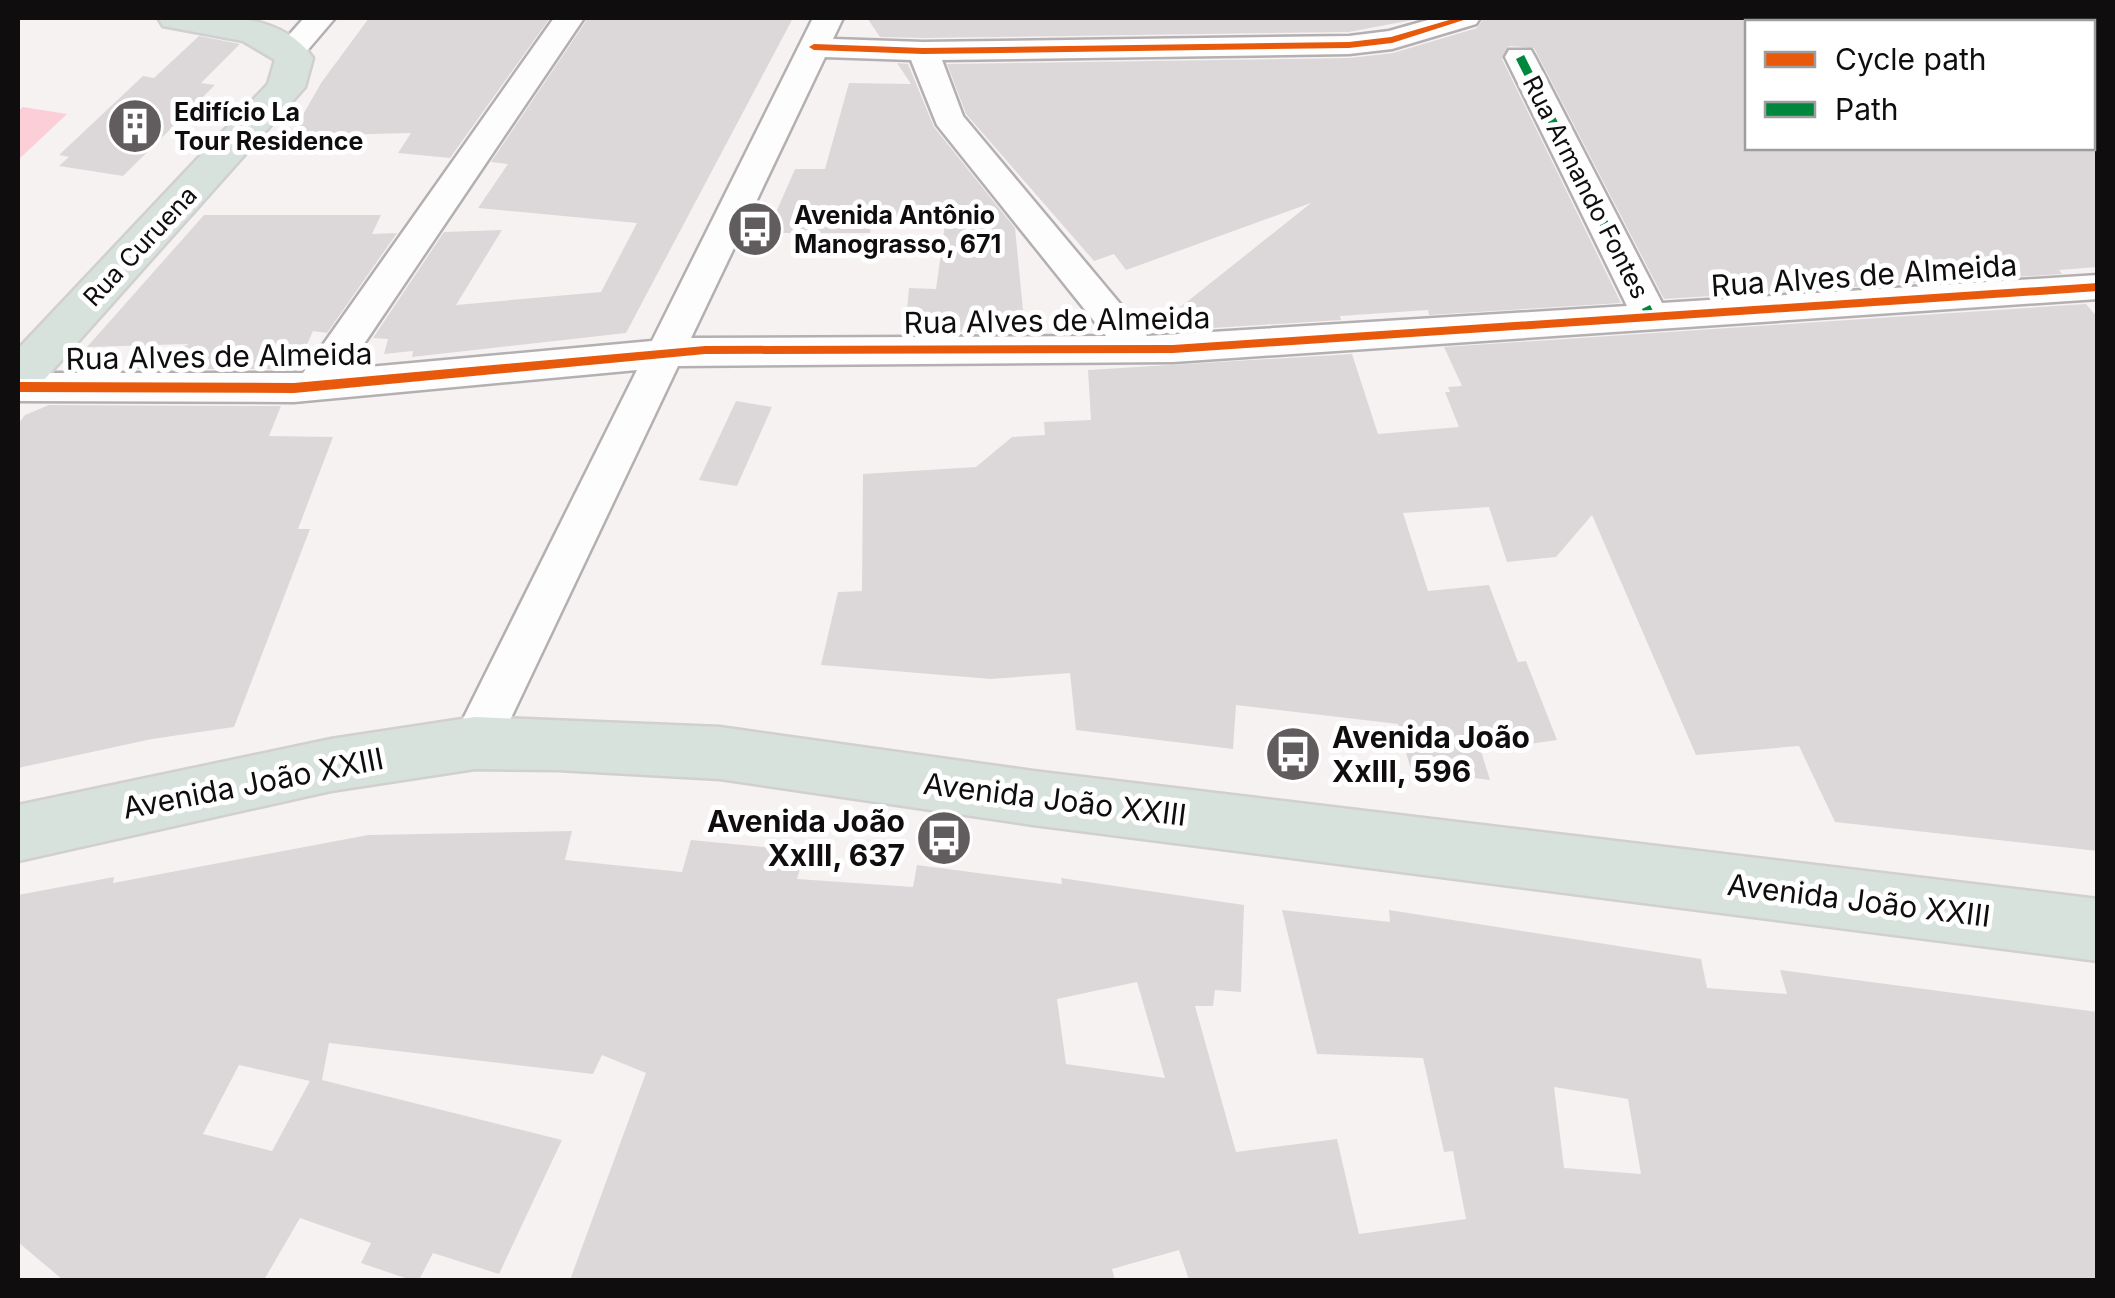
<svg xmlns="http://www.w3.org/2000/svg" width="2115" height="1298" viewBox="0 0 2115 1298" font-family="Inter,sans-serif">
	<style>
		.green { fill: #fbced8 }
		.building { fill: #dcd8d9; fill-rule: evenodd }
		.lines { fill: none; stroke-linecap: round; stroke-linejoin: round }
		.minor-casing { stroke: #b4afb0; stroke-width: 5 }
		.major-casing { stroke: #d1cfcf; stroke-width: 5 }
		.minor { fill: #fefdfd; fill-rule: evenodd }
		.major { fill: #d8e2dd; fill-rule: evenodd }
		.quiet { stroke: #00873e; stroke-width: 9; stroke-dasharray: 19 9; stroke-linecap: butt }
		.cycleway-casing { stroke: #fff; stroke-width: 6 }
		.cycleway { fill: #e8590c; fill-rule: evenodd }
		.labels { text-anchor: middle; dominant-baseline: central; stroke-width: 10; stroke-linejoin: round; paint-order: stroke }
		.far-poi-label { font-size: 25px; font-weight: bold; fill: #100d0e; stroke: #fff; text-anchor: start }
		.far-street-label { font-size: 25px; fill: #100d0e; stroke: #fff }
		.street-label { font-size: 30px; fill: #100d0e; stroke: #fff }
		.poi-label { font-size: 30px; font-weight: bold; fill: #100d0e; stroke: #fff; text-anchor: start }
	</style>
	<rect width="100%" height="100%" fill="#f7f2f2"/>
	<!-- green -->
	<path class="green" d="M 23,107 L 67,114 L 18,160 L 18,111 Z"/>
	<!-- building -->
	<g class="building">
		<path d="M 369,18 L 550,18 L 450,158 L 398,153 L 411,133 L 291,136 L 321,83 Z"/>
		<path d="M 588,18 L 793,18 L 626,333 L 412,357 L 413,351 L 384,354 L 388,339 L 373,338 L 444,232 L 502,230 L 456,305 L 601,292 L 637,223 L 478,208 L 508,164 L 491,162 Z"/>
		<path d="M 867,18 L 1423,18 L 1349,32 L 923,38 L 880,37 Z"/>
		<path d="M 1484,18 L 1748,18 L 1748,148 L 2098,148 L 2098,267 L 2059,270 L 2062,274 L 1664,299 L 1534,48 L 1509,46 L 1502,59 L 1621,303 L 1429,315 L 1428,310 L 1340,316 L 1341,320 L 1149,332 L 1311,203 L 1126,270 L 1114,254 L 1094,261 L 966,114 L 947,64 L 1349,58 L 1393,53 L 1477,28 Z"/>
		<path d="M 199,36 L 240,44 L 201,83 L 215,85 L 123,176 L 59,166 L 69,157 L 59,155 L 143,76 L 154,78 Z"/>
		<path d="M 897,63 L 908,64 L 934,127 L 1015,228 L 1024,320 L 987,321 L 987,332 L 905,331 L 909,288 L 936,289 L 946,217 L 872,217 L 870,233 L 767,233 L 795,169 L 825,169 L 849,83 L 911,84 Z"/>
		<path d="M 204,215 L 381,215 L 372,234 L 397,233 L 327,333 L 313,331 L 296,369 L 131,369 L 189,344 L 87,347 Z"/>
		<path d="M 2086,304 L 2098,318 L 2098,851 L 1835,822 L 1799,746 L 1696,755 L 1592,515 L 1556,557 L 1507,562 L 1489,507 L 1403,513 L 1428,591 L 1489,585 L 1518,662 L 1526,661 L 1557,740 L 1481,751 L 1490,780 L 1411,770 L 1398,724 L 1236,705 L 1233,749 L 1076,730 L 1070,673 L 991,679 L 821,665 L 838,592 L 862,591 L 863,474 L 976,467 L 1012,437 L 1045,435 L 1044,422 L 1091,420 L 1088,370 L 1352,354 L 1378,434 L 1459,427 L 1445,392 L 1450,392 L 1448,387 L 1462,386 L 1444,347 Z"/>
		<path d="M 736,401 L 772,407 L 737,486 L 699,480 Z"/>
		<path d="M 49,405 L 281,406 L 269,436 L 333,437 L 298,529 L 310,529 L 234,727 L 152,739 L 18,768 L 18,424 L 25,415 Z"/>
		<path d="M 572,831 L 565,860 L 682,872 L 691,840 L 805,851 L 797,879 L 913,887 L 917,865 L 1062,884 L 1061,878 L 1244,905 L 1241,992 L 1215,990 L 1213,1006 L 1195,1006 L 1236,1152 L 1337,1139 L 1359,1234 L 1466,1219 L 1453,1151 L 1444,1152 L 1423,1058 L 1317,1054 L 1282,910 L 1390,922 L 1389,910 L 1701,959 L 1707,988 L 1787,994 L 1780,970 L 2098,1012 L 2098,1280 L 1189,1280 L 1179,1250 L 1112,1269 L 1115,1280 L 570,1280 L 646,1073 L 602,1055 L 593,1074 L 329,1043 L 322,1080 L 562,1140 L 499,1274 L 433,1253 L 419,1280 L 411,1280 L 361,1263 L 371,1243 L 300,1218 L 264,1280 L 63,1280 L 18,1242 L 18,895 L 114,877 L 113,883 L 368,835 ZM 1137,982 L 1165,1078 L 1066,1064 L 1057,999 ZM 239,1065 L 310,1081 L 272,1151 L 203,1134 ZM 1554,1087 L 1628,1099 L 1641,1174 L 1564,1168 Z"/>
	</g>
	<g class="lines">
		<!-- minor casing -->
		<g class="minor-casing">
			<g id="minor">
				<path d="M 304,18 L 335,18 L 300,59 L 278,59 L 274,52 Z"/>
				<path d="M 554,18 L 584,18 L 347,369 L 652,341 L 813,18 L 843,18 L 833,39 L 923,42 L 1349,36 L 1389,31 L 1435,18 L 1480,18 L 1476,24 L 1392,49 L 1349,54 L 942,60 L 963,116 L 1147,336 L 1627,306 L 1505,57 L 1509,50 L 1531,50 L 1535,57 L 1662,303 L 2098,275 L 2098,299 L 1173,362 L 678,366 L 492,758 L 475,764 L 458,758 L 451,743 L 637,370 L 294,402 L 18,401 L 18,373 L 303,373 ZM 825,57 L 911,60 L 937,125 L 1106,336 L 691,338 Z"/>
				<path d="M 1953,18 L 1985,18 L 1988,22 L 1956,22 Z"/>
			</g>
		</g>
		<!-- major casing -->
		<g class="major-casing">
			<g id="major">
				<path d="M 158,18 C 209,15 280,10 313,58 L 305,87 L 35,390 L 18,395 L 18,349 L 268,84 L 275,60 L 243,41 L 163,26 Z"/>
				<path d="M 475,717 L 720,727 L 1033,771 L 2098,899 L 2098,961 L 1033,825 L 720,779 L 558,770 L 475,769 L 331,791 L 18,861 L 18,805 L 331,739 Z"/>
			</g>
		</g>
		<!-- minor -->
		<use href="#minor" class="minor"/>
		<!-- major -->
		<use href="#major" class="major"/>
		<!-- quiet -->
		<path class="quiet" d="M 1520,57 L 1651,317"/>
		<!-- cycleway casing -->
		<g class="cycleway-casing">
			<g id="cycleway">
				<path d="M 1456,18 L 1470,18 L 1392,43 L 1349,48 L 923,54 L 814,50 L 809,47 L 814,44 L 923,48 L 1349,42 L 1391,37 Z"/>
				<path d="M 2098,283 L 2098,291 L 1173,353 L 705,354 L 294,393 L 18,392 L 18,382 L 294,383 L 705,346 L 1173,345 Z"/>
			</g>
		</g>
		<!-- cycleway -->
		<use href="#cycleway" class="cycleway"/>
	</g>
	<!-- icons -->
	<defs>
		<g id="building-disc" transform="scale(2.875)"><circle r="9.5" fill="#615d5e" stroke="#fff"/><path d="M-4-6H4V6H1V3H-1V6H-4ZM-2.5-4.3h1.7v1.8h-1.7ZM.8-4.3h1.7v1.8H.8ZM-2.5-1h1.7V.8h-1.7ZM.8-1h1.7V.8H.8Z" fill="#fff"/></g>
		<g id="bus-disc" transform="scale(2.875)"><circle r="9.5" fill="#615d5e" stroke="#fff"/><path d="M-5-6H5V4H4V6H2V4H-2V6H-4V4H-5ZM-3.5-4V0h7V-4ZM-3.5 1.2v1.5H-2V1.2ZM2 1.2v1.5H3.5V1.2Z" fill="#fff"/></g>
	</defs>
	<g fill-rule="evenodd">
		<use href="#building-disc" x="135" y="126"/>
		<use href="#bus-disc" x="755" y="229"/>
		<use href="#bus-disc" x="1293" y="754"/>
		<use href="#bus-disc" x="944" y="838"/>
	</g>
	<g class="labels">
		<!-- far-poi labels -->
		<g class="far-poi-label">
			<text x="174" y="112">Edifício La<tspan x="174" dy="29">Tour Residence</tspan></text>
			<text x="794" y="215">Avenida Antônio<tspan x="794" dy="29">Manograsso, 671</tspan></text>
		</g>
		<!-- far-street labels -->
		<g class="far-street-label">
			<text transform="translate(1586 187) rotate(63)">Rua Armando Fontes</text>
			<text transform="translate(140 246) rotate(-47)">Rua Curuena</text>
		</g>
		<!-- street labels -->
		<g class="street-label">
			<text transform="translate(1864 275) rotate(-4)">Rua Alves de Almeida</text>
			<text transform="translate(1057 320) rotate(-1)">Rua Alves de Almeida</text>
			<text transform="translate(219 356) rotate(-1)">Rua Alves de Almeida</text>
			<text transform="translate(253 783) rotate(-11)">Avenida João XXIII</text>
			<text transform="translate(1055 799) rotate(7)">Avenida João XXIII</text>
			<text transform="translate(1859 900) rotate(7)">Avenida João XXIII</text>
		</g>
		<!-- poi labels -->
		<g class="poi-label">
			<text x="1332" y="737">Avenida João<tspan x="1332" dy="34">XxIII, 596</tspan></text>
			<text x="905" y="821" text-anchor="end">Avenida João<tspan x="905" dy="34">XxIII, 637</tspan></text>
		</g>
	</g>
	<!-- border -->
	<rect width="2115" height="1298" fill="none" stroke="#100d0e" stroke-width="40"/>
	<!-- legend -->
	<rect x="1745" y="20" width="350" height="130" fill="#ffffff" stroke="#9f9e9f" stroke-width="2.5"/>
	<rect x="1765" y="52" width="50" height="15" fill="#e8590c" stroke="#9f9e9f" stroke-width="2.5"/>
	<text x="1835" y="70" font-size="30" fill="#100d0e">Cycle path</text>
	<rect x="1765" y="102" width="50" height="15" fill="#00873e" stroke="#9f9e9f" stroke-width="2.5"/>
	<text x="1835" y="120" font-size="30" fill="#100d0e">Path</text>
</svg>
